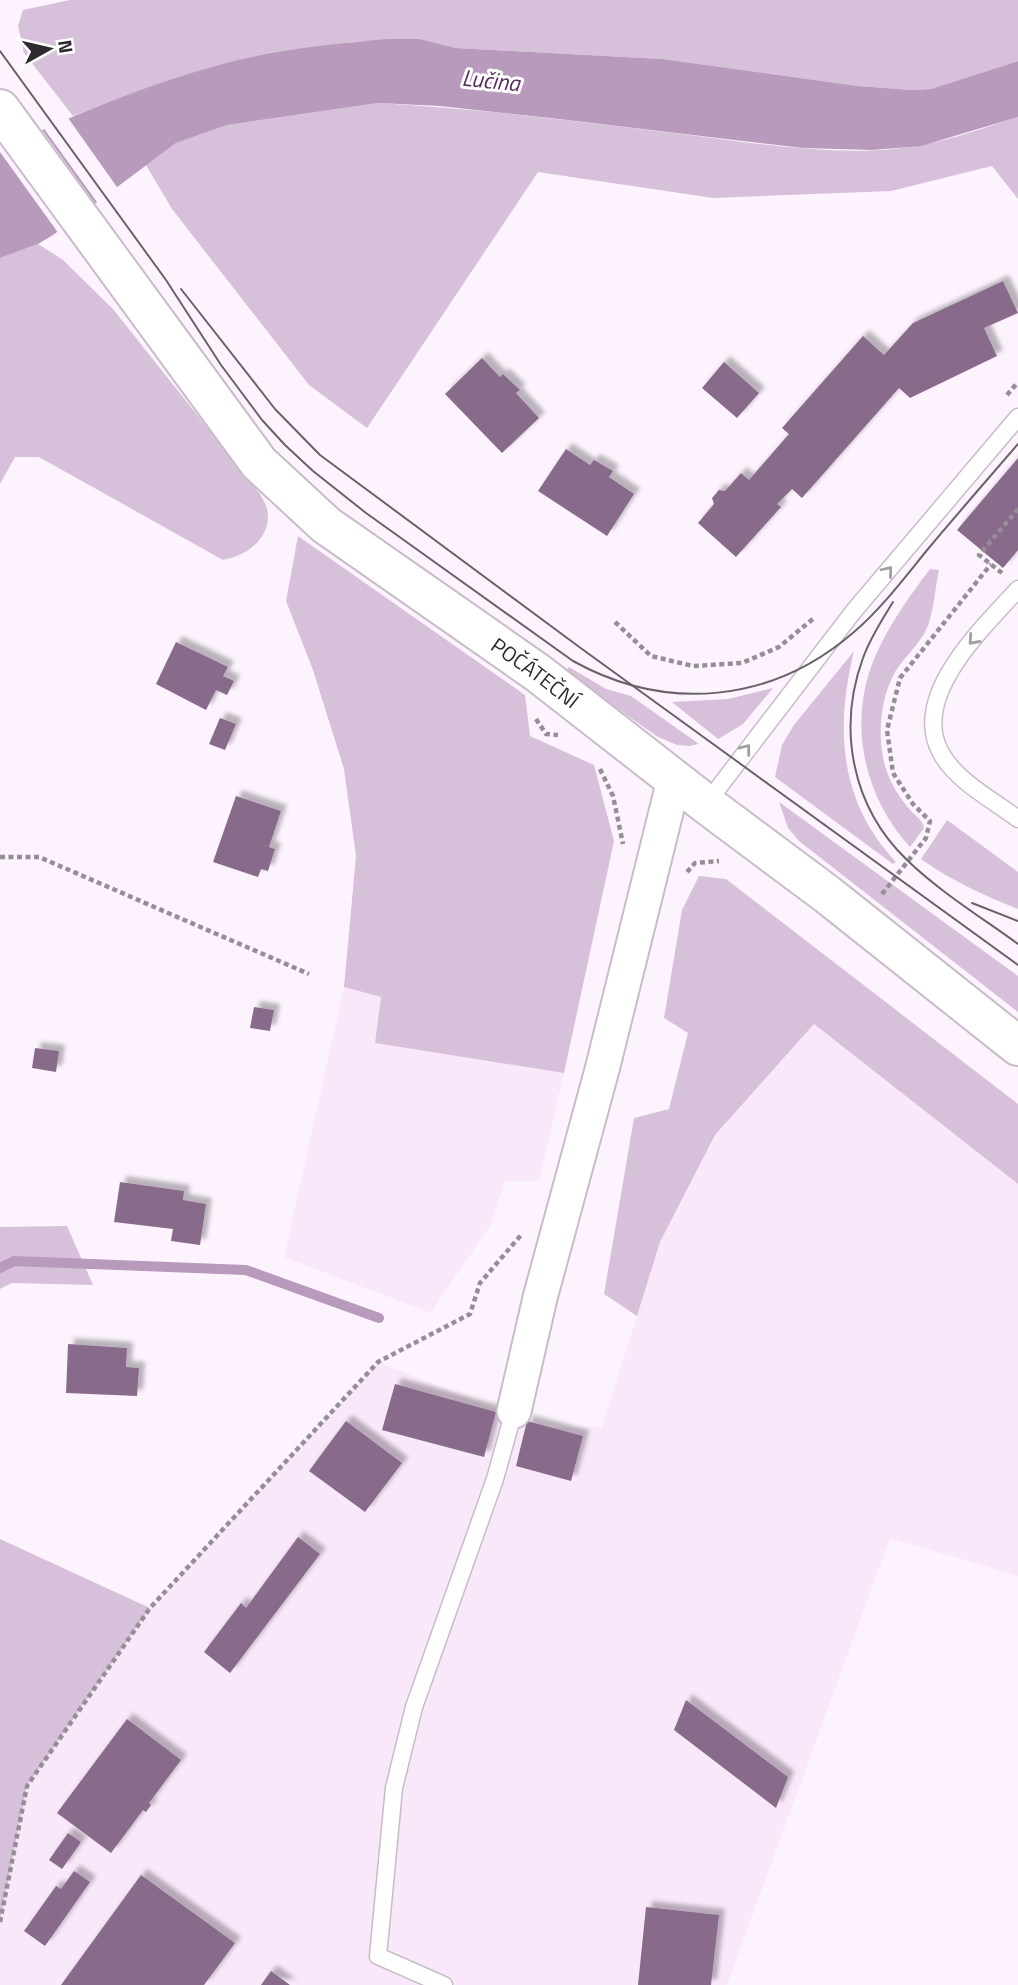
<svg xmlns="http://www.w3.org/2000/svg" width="1018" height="1985" viewBox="0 0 1018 1985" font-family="'Titillium Web',sans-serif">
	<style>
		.built { fill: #f9e7fa }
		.green { fill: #d7c0d9 }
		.water { fill: #b89abc }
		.pier { fill: #fdf3fe }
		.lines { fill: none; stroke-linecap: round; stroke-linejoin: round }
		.stream { stroke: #b89abc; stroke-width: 10 }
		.building { fill: #886b8b; filter: url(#shadow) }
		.lane-casing { stroke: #c8bcc9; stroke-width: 19 }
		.street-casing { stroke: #c8bcc9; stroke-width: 37 }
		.secondary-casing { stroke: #c8bcc9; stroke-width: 42 }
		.path { stroke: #958e96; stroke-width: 4.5; stroke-dasharray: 5 3.5; stroke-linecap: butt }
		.lane { stroke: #fff; stroke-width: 16 }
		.street { stroke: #fff; stroke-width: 33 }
		.secondary { stroke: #fff; stroke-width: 38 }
		.tram { stroke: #696369; stroke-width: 2 }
		.oneway { stroke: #a19fa1 }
		.labels { text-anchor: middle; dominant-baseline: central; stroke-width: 6; stroke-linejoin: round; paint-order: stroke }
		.street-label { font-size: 21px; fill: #2e292e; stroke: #fff }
		.water-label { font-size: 23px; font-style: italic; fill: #552c59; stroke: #fff }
	</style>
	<defs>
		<filter id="shadow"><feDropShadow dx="6" dy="-6" stdDeviation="2" flood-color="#0004"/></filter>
	</defs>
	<rect width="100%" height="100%" fill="#fdf3fe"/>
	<!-- built -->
	<g class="built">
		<path d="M 344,987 L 381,997 L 375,1043 L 564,1073 L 539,1181 L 505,1181 L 491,1224 L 431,1313 L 284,1257 Z"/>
		<path d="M 814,1024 L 1018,1184 L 1018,1576 L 890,1538 L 727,1985 L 0,1985 L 0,1922 L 27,1786 L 150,1608 L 378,1362 L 544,1428 L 602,1427 L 660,1242 L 715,1135 Z"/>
	</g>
	<!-- green -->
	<g class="green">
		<path d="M 70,0 L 1018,0 L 1018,61 L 931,89 L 912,90 L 858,86 L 662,59 L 456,48 L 420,39 L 353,42 L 138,91 L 73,116 L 24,53 L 18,26 L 23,10 Z"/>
		<path d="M 378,103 C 482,109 586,122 689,135 C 761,144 850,159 921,145 C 954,139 986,127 1018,117 L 1018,199 L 992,166 L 891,191 L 713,198 L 538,172 L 367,428 L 309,385 L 172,209 L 146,165 L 176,143 L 226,125 Z"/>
		<path d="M 38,244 L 63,260 L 113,309 L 260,494 C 262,498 266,504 267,509 C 273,537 247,556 223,560 L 39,457 L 15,457 L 0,484 L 0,258 Z"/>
		<path d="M 298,536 L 525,695 L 530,736 L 594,765 L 614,841 L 564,1073 L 375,1043 L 381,997 L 344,987 L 356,856 L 344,769 L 313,670 L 286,601 Z"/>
		<path d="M 930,569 L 939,570 C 935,588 934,611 927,628 C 920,644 904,657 895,672 C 880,699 877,736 885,766 C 890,783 900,799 912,812 C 918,818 922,820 924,828 L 910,847 C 866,799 849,730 871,667 C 884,632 908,598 930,569 Z"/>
		<path d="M 854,651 C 835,729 839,801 896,862 L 893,864 L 775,777 L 782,745 L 794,725 Z"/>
		<path d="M 569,667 L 606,689 L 631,696 L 699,744 L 689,746 L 677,745 L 658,737 L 565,672 Z"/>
		<path d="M 773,688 L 743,724 L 718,739 L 672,702 L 728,699 Z"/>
		<path d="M 779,802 L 1018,976 L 1018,1012 L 799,841 L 788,828 Z"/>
		<path d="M 947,820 L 1018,872 L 1018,909 C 983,895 952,881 921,859 Z"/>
		<path d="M 699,876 L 726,879 L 1018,1104 L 1018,1184 L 814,1024 L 715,1135 L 660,1242 L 637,1316 L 604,1294 L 634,1118 L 669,1109 L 688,1033 L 664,1018 L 682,910 Z"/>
		<path d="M 67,1226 L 93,1285 L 12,1283 L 0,1289 L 0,1227 Z"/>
		<path d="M 0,1539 L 150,1608 L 27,1786 L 0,1922 Z"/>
	</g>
	<!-- water -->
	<path class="water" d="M 387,39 L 420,39 L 456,48 L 662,59 L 858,86 L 912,90 L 931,89 L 1018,61 L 1018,117 L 921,146 L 872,150 L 803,148 L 550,118 L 440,106 L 378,103 L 227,125 L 176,143 L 53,235 L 38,244 L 0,258 L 0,149 C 71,116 143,86 219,65 C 273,50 331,44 387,39 Z"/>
	<!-- pier -->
	<g class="pier">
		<path d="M 66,115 L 119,190 L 99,205 L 42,126 Z"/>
		<path d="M 40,127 L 97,206 L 59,234 L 0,152 L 0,146 Z"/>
	</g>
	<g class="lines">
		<!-- stream -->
		<path class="stream" d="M 0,1268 L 14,1261 L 246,1270 L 379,1318"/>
	</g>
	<!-- building -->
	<g class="building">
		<path d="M 1003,281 L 1018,313 L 984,328 L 997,356 L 910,398 L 899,388 L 802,498 L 792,489 L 777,504 L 781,507 L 736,557 L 698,523 L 714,504 L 712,498 L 719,490 L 725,491 L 741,473 L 749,480 L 789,434 L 782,428 L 863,336 L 884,355 L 913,323 Z"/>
		<path d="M 482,358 L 500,377 L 503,374 L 520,390 L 516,393 L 539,418 L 502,453 L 445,394 Z"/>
		<path d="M 724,362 L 759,393 L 737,418 L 702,388 Z"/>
		<path d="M 566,449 L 590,465 L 594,460 L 613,471 L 609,477 L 634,494 L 607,536 L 538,491 Z"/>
		<path d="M 1018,458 L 1018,550 L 1003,568 L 957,530 Z"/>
		<path d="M 176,642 L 228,667 L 223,676 L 234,681 L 227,695 L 216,690 L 206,710 L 156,684 Z"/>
		<path d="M 220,718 L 236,724 L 225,750 L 209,744 Z"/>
		<path d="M 236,796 L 281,811 L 269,847 L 275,849 L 268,871 L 261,869 L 258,877 L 213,862 Z"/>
		<path d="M 254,1007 L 274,1010 L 270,1031 L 250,1028 Z"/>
		<path d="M 35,1048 L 59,1051 L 56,1072 L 32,1068 Z"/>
		<path d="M 120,1182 L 184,1191 L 183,1200 L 206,1204 L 200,1245 L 171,1241 L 173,1229 L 114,1222 Z"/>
		<path d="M 68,1344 L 127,1348 L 126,1367 L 139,1368 L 137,1396 L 66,1393 Z"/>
		<path d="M 395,1384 L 496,1412 L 484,1457 L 382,1430 Z"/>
		<path d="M 346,1421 L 402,1463 L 365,1512 L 309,1471 Z"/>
		<path d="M 527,1421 L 583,1436 L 571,1481 L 516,1466 Z"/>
		<path d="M 298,1537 L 320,1554 L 230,1673 L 204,1652 L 241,1603 L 246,1608 Z"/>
		<path d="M 686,1700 L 788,1777 L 776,1808 L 674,1730 Z"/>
		<path d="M 127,1719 L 181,1760 L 149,1803 L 151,1805 L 146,1812 L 143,1810 L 111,1853 L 57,1813 Z"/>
		<path d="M 68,1833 L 81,1842 L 62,1869 L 49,1860 Z"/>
		<path d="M 74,1871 L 90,1882 L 45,1946 L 24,1931 L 56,1886 L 61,1889 Z"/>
		<path d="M 141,1875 L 235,1943 L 204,1985 L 61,1985 Z"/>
		<path d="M 646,1907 L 719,1915 L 711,1985 L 638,1985 Z"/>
		<path d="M 271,1971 L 290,1985 L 261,1985 Z"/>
	</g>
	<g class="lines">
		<!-- lane casing -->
		<g class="lane-casing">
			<g id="lane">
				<path d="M 1018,589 C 984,627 909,696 941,753 C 956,781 993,800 1018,819"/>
				<path d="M 706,804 L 853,612 L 1018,417"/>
				<path d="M 444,1985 L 378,1956 L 394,1788 L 414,1707 L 495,1479 L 514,1411"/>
			</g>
		</g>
		<!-- street casing -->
		<g class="street-casing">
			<path id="street" d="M 514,1411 L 540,1298 L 603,1066 L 674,780"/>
		</g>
		<!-- secondary casing -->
		<g class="secondary-casing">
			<g id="secondary">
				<path id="s1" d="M 0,109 L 259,463 L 326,525 L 538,673 L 706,804 L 828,895 L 1018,1046"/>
			</g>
		</g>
		<!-- path -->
		<g class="path">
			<path d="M 1007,395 L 1018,382"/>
			<path d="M 1002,573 L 979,555 L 1018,509"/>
			<path d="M 615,622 L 651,656 L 693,666 L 742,663 L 779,647 L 814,618"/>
			<path d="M 536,719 L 546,734 L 558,735"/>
			<path d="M 600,769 L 613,796 L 623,844"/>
			<path d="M 0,857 L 39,857 L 309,974"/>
			<path d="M 687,872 L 695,863 L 719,861"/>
			<path d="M 882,894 L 926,838 L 930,821 L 913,804 L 893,773 L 887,730 L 900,678 L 991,564"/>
			<path d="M 0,1922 L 27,1786 L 150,1608 L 378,1362 L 470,1314 L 480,1283 L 521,1235"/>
		</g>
		<!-- lane -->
		<use href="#lane" class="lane"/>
		<!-- street -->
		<use href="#street" class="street"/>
		<!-- secondary -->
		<use href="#secondary" class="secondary"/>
		<!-- tram -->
		<g class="tram">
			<path d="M 0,51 L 166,280 L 221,365 L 262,420 L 285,445 L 313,471 L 366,513 L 573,661 C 667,713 772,703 854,632 C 882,608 905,577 928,549 C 958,513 988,479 1018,444"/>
			<path d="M 181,289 L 275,409 L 320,455 L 582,649 L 1018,965"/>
			<path d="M 893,602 C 882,620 870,638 863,658 C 837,729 852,807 907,860 C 940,892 981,917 1018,944"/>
			<path d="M 972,903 L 1018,921"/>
		</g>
	</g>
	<!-- one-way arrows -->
	<defs><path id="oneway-chevron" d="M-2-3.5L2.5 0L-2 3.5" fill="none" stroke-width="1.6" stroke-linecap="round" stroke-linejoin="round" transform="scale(1.75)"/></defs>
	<g class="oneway">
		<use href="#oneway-chevron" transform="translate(888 571) rotate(-50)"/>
		<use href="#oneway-chevron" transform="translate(973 640) rotate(132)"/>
		<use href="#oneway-chevron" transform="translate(746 749) rotate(-53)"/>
	</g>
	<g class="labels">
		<!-- street labels -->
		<g class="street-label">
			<text stroke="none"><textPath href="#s1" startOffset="786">POČÁTEČNÍ</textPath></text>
		</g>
		<!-- water labels -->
		<g class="water-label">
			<text transform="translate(491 80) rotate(6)">Lučina</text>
		</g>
	</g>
	<!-- north arrow -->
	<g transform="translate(49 49) rotate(82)" stroke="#ffffff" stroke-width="5" paint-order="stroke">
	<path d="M0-5L12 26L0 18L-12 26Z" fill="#2e292e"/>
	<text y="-10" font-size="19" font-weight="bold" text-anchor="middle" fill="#2e292e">N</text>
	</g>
</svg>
